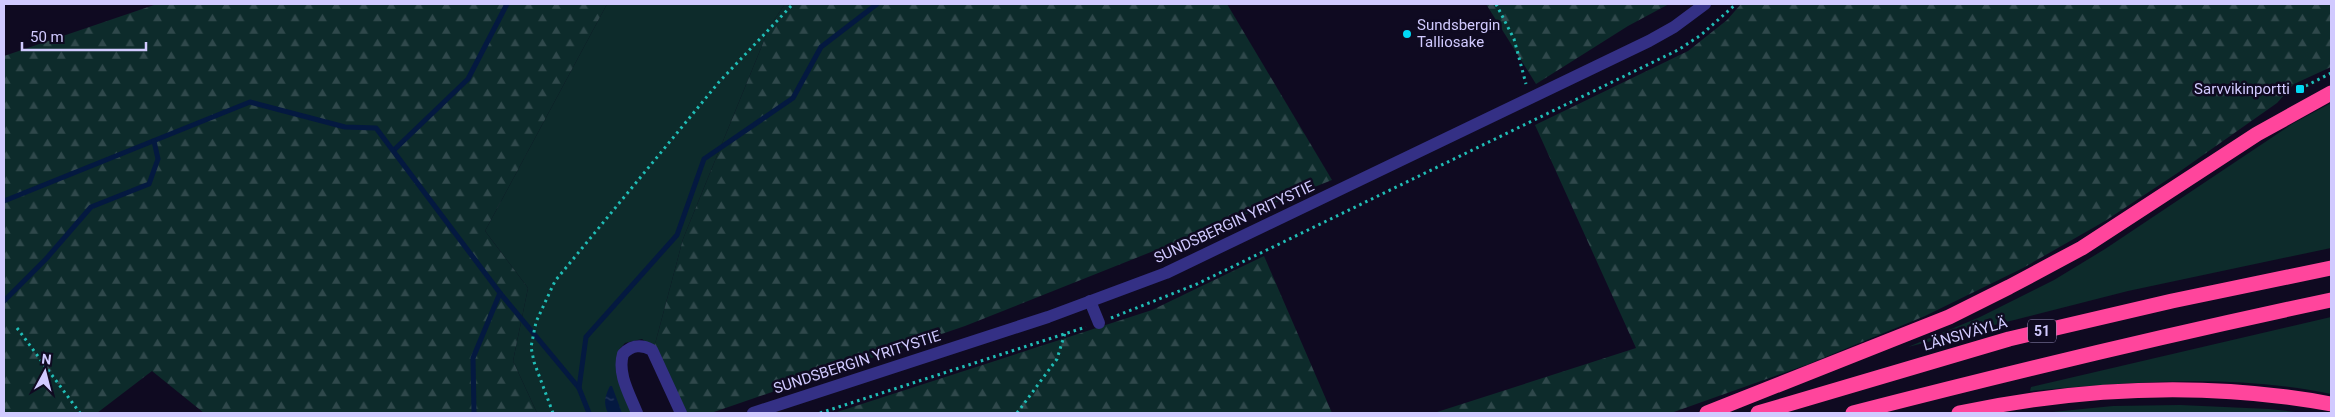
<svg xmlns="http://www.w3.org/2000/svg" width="2335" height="417" viewBox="0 0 2335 417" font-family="Roboto,sans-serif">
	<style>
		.green { fill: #0d2b2b }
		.forest { fill: url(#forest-firs) }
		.water { fill: url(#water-ripples) }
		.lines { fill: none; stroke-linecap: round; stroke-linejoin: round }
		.stream { stroke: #041940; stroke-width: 5 }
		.path { stroke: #20bdb6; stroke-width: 3; stroke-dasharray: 2.5 4; stroke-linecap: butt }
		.minor { stroke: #343085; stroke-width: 12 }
		.highway { stroke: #ff459c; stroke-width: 15 }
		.poi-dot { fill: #00d9f5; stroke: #0f0a21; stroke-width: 2 }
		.labels { text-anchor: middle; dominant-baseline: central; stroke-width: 5; stroke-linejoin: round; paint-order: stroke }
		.shield { fill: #0f0a21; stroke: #9790bc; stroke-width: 1 }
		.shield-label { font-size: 14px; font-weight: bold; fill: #d1caff }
		.poi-label { font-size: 15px; fill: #d1caff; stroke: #0f0a21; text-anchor: start }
		.street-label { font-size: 15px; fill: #d1caff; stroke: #0f0a21 }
	</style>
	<defs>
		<pattern id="forest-firs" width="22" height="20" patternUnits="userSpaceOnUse" patternTransform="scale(1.25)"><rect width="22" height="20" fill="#0d2b2b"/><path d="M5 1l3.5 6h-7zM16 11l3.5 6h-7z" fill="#2f484b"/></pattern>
		<pattern id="water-ripples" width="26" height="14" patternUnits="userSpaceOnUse" patternTransform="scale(1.25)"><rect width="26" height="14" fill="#041940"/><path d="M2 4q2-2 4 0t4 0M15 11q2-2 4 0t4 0" fill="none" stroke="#28395d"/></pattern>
	</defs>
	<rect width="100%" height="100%" fill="#0f0a21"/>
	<!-- green -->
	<g class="green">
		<path d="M 607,4 L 785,4 L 770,26 L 683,239 L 654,348 L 642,339 L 625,343 L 618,351 L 632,413 L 537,413 L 513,361 L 528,288 L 485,231 Z"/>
		<path d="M 2331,103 L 2331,248 L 2128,291 L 1908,347 L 1980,317 L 2054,280 L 2105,249 L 2292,124 Z"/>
		<path d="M 2331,317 L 2331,394 C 2231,373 2131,382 2030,391 L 2031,387 Z"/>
		<path d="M 2180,405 L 2269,409 L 2305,413 L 2042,413 L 2113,406 Z"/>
	</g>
	<!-- forest -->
	<g class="forest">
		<path d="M 157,4 L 607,4 L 485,231 L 528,288 L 513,361 L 537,413 L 204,413 L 152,371 L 97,413 L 4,413 L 4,56 Z"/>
		<path d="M 785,4 L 1227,4 L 1332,180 L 965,326 L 711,413 L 687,413 L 654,348 L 683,239 L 770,26 Z"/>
		<path d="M 1486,4 L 1669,4 L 1628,26 L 1536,84 Z"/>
		<path d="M 1741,4 L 2331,4 L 2331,67 L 2294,84 L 2277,103 L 2179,172 L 2105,221 L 2023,268 L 1925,316 L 1806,365 L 1671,413 L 1434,413 L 1636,348 L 1535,125 L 1688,51 L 1727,20 Z"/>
		<path d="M 1264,256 L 1332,413 L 834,413 L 1152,310 Z"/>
	</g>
	<!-- water -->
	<path class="water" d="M 610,386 L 612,386 L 622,413 L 608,413 C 603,403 605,396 610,386 Z"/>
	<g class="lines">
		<!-- stream -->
		<g class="stream">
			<path d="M 394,150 L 468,79 L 507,4"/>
			<path d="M 4,201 L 250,102 L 345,127 L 376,128 L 500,293 L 579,388"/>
			<path d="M 4,301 L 46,259 L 91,207 L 149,184 L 158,159 L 154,141"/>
			<path d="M 474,413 L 473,358 L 500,293"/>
			<path d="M 589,413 L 579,388 L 586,337 L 677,235 L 704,159 L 793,98 L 821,47 L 877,4"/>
		</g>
		<!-- path -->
		<g class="path">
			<path d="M 1496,4 L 1514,39 L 1526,84"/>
			<path d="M 2300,89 L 2331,73"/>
			<path d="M 1111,318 L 1197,284 L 1678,50 L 1701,35 L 1736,4"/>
			<path d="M 17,328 L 80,413"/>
			<path d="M 553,413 L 534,362 L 531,347 L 536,322 L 555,281 L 719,82 L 793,4"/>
			<path d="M 820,413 L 1086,327"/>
			<path d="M 1017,413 L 1057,359 L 1065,333"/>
		</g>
		<!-- minor -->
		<g class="minor">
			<path d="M 1090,301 L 1099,323"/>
			<path d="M 637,413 C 630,395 617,374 623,354 C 632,345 641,344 652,350 L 681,413"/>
			<path d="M 753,413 L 1048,317 L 1166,273 L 1649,41 L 1674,27 L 1705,4"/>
		</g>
		<!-- highway -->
		<g class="highway">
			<path d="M 1707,413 L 1949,317 L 2009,287 L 2082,248 L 2257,134 L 2331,93"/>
			<path d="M 1758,413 L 2009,339 L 2172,301 L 2331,268"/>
			<path d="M 1853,413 C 2012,372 2171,334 2331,300"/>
			<path d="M 1959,413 C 2082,387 2207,381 2331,404"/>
		</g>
	</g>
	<!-- markers -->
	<g class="poi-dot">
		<circle cx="1407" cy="34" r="5"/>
		<rect x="2295" y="84" width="10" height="10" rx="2.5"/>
	</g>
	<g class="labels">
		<!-- shield labels -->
		<rect class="shield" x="2028" y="319.5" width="28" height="23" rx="4"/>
		<g class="shield-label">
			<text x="2042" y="331">51</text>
		</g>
		<!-- poi labels -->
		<g class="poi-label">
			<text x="1417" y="25">Sundsbergin<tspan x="1417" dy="17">Talliosake</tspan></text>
			<text x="2290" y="89" text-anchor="end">Sarvvikinportti</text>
		</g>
		<!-- street labels -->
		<g class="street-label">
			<text transform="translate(1234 222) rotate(-25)">SUNDSBERGIN YRITYSTIE</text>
			<text transform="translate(1965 334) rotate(-16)">LÄNSIVÄYLÄ</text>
			<text transform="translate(857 362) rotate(-18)">SUNDSBERGIN YRITYSTIE</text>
		</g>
	</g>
	<!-- border -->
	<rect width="2335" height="417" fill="none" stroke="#d1caff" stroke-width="10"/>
	<!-- north arrow -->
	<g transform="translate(45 372) rotate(7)" stroke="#0f0a21" stroke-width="4" paint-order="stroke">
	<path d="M0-4L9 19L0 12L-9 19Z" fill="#d1caff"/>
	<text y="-8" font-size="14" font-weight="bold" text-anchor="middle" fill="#d1caff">N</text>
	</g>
	<!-- scale -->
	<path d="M22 42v8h124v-8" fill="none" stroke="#d1caff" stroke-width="2.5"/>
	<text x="30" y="42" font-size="15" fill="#d1caff" stroke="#0f0a21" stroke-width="4" paint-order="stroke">50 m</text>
</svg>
